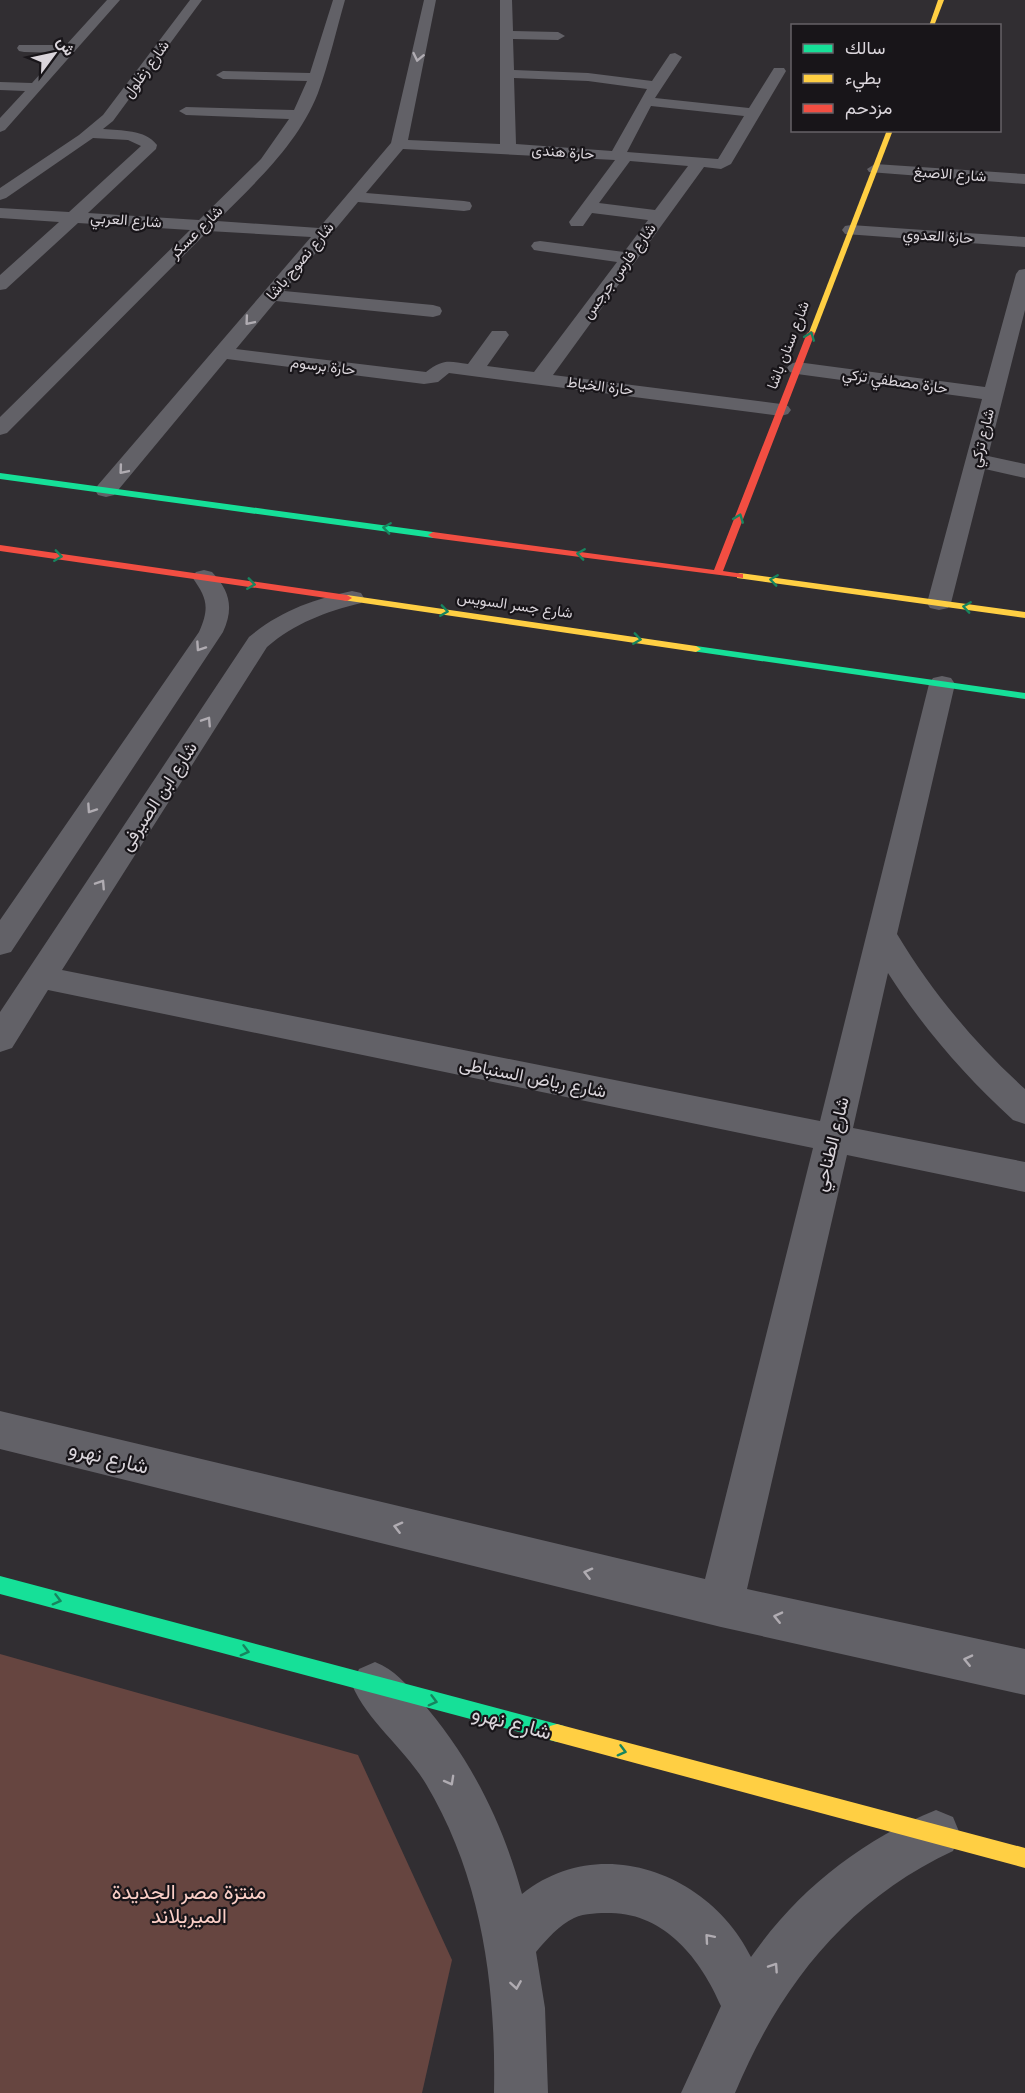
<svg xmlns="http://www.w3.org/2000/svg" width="1025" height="2093" viewBox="0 0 1025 2093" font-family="Raleway,Vazirmatn,sans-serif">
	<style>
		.green { fill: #664540 }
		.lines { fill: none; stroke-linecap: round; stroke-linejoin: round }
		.street { fill: #626167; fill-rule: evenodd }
		.fast { fill: #16e098; fill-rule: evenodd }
		.slow { fill: #ffcf43; fill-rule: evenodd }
		.jam { fill: #f24e42; fill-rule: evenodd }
		.oneway { stroke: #b0acb2 }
		.oneway2 { stroke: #17855f }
		.labels { text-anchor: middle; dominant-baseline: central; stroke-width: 4.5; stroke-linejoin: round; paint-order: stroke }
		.far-street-label { font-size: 15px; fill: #dad5db; stroke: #181519 }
		.street-label { font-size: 18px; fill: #dad5db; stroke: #181519 }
		.near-street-label { font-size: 21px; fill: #dad5db; stroke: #181519 }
		.near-park-label { font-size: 21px; fill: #fbcfc7; stroke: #181519 }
	</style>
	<rect width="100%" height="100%" fill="#312e32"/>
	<!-- green -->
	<path class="green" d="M 0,1654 L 358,1755 L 452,1960 L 422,2093 L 0,2093 Z"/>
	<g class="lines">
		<!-- street -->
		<g class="street">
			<path d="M 107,0 L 120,0 L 5,130 L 0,132 L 0,118 L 25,91 L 0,90 L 0,82 L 32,83 L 59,53 L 24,52 L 19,51 L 17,48 L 19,45 L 66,45 Z"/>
			<path d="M 190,0 L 202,0 L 113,121 L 103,129 C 121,131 145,129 157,145 L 156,149 L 88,213 L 199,220 L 261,159 L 289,119 L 186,115 L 179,111 L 186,107 L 294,110 L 307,81 L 223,79 L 216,75 L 223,71 L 310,73 L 333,0 L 345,0 C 336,31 329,63 318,93 C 298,144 256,182 217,221 L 319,228 L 391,143 L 424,0 L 436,0 L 408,140 L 500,144 L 500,0 L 512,0 L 513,31 L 558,32 L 565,36 L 558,40 L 513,39 L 514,70 L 588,73 L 652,81 L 670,54 L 675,53 L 682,57 L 655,98 L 749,108 L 774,68 L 784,68 L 786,71 L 731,164 L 721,169 L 704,167 L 553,375 L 781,404 L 788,406 L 791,410 L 788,414 L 781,416 L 449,373 L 438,382 L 424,384 L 227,359 L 114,495 L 106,497 L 98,495 L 95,490 L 98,485 L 311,237 L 208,231 L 7,433 L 0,435 L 0,417 L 190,230 L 78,223 L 6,289 L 0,290 L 0,275 L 59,222 L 0,218 L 0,208 L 69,212 L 141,146 L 128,140 L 93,138 L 6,198 L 0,200 L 0,188 L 79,135 L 103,115 ZM 514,78 L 588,81 L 647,89 L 612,151 L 516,144 ZM 651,106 L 744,116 L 718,159 L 627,152 ZM 403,149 L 615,160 L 569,222 L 571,226 L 583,226 L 592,213 L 648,220 L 624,252 L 540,241 L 534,242 L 531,246 L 534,250 L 540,251 L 617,262 L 534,372 L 487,366 L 509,335 L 506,331 L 492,331 L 468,364 C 448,361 443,359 426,372 L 236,349 L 276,301 L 433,317 L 440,315 L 442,311 L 440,307 L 433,305 L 284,291 L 358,202 L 464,211 L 470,210 L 472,206 L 470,202 L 464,201 L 366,193 ZM 630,161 L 688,166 L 655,210 L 599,203 Z"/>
			<path d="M 875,164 L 1025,174 L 1025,184 L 869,172 L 867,169 Z"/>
			<path d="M 851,225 L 1025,237 L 1025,247 L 845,234 L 842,230 L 845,226 Z"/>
			<path d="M 1025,269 L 1025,310 L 988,456 L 1025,464 L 1025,478 L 985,469 L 951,603 L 948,608 L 939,610 L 930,608 L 927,603 L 982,399 L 797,374 L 790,372 L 787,368 L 790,364 L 797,362 L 985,387 L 1016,274 L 1019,270 Z"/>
			<path d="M 204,570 L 212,572 C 230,591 234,608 223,632 L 11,952 L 0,955 L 0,920 L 199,632 C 210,607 207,598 192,577 L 196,572 Z"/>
			<path d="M 352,591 L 361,593 L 364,598 L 361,603 C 325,612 295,623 267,647 L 62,970 L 820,1121 L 929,684 L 933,678 L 942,676 L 951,678 L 955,684 L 897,934 C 932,992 975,1044 1025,1089 L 1025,1124 L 1013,1120 C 965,1076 923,1028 888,973 L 853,1128 L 1025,1162 L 1025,1192 L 847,1155 L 747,1589 L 1025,1649 L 1025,1695 L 721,1627 L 0,1449 L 0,1411 L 705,1579 L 813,1148 L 48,990 L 12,1048 L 0,1052 L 0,1012 L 249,637 C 280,611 314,599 352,591 Z"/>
			<path d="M 375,1662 C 395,1670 406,1684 420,1700 C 469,1755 503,1823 522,1894 C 600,1831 711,1874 751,1957 C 798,1890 860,1841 936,1810 L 953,1817 L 960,1834 L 953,1851 C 846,1901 780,1986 735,2093 L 681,2093 L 721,2006 C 701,1960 666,1914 611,1913 C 599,1913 585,1913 574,1918 C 559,1925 547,1939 536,1952 L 545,2008 L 548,2093 L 494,2093 C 496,1985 482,1878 426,1784 C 405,1749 368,1722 352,1685 L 359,1669 Z"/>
		</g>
		<!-- fast -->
		<g class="fast">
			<path d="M 0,473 L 433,532 L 438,535 L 433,538 L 0,479 Z"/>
			<path d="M 696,646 L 1025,693 L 1025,699 L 692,651 L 692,647 Z"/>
			<path d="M 0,1576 L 557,1724 L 564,1726 L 566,1733 L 564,1740 L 557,1742 L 0,1594 Z"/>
		</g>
		<!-- slow -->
		<g class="slow">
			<path d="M 938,0 L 944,0 L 934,26 L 929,26 Z"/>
			<path d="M 887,130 L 893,130 L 815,333 L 808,335 Z"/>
			<path d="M 740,573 L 1025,612 L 1025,618 L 737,578 L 737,574 Z"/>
			<path d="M 347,595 L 696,646 L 701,649 L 696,652 L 343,600 L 343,596 Z"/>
			<path d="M 557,1724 L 1025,1848 L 1025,1868 L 557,1742 L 550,1740 L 548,1733 L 550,1726 Z"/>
		</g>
		<!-- jam -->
		<g class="jam">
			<path d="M 811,331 L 815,333 L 723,571 L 743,574 L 743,578 L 433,538 L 428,535 L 433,532 L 714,570 L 807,333 Z"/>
			<path d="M 0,545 L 347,595 L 352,598 L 347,601 L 0,551 Z"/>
		</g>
	</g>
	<!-- one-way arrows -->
	<defs><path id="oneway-chevron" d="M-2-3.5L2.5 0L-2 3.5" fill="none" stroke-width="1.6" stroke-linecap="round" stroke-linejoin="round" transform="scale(1.5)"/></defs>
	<g class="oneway">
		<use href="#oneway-chevron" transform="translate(418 57) rotate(102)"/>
		<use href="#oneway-chevron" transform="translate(249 321) rotate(130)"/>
		<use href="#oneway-chevron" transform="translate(123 470) rotate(130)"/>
		<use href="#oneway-chevron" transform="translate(200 647) rotate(124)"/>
		<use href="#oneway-chevron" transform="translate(207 721) rotate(-57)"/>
		<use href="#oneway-chevron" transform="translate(91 809) rotate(124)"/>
		<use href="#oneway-chevron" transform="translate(101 884) rotate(-57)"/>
		<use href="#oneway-chevron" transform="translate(398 1527) rotate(-166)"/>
		<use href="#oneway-chevron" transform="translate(588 1573) rotate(-166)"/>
		<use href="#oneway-chevron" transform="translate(778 1617) rotate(-167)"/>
		<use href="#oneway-chevron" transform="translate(968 1660) rotate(-167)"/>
		<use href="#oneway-chevron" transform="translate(450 1781) rotate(61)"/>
		<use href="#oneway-chevron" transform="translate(709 1938) rotate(-131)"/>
		<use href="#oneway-chevron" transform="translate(774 1967) rotate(-56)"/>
		<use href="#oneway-chevron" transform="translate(516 1985) rotate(81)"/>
	</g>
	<g class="oneway2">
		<use href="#oneway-chevron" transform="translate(810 336) rotate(-69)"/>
		<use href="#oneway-chevron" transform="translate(739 518) rotate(-69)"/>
		<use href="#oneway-chevron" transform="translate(387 528) rotate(-172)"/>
		<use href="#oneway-chevron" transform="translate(581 554) rotate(-172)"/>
		<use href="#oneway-chevron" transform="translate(58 556) rotate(8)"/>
		<use href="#oneway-chevron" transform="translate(774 580) rotate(-172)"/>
		<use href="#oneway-chevron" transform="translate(251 584) rotate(8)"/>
		<use href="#oneway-chevron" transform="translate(967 607) rotate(-172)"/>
		<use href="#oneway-chevron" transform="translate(444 611) rotate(8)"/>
		<use href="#oneway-chevron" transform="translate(637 639) rotate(8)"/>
		<use href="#oneway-chevron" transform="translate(57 1600) rotate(15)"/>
		<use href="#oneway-chevron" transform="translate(245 1651) rotate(15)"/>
		<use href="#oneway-chevron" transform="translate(433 1701) rotate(15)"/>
		<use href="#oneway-chevron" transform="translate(622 1751) rotate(15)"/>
	</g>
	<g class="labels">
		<!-- far-street labels -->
		<g class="far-street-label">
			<text transform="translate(146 69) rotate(-54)">شارع زغلول</text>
			<text transform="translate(563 152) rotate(4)">حارة هندى</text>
			<text transform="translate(950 174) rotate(4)">شارع الاصبغ</text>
			<text transform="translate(126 220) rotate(4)">شارع العربي</text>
			<text transform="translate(196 232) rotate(-45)">شارع عسكر</text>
			<text transform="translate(938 236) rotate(4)">حارة العدوي</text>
			<text transform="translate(300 261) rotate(-50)">شارع نصوح باشا</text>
			<text transform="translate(619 271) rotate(-54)">شارع فارس جرجس</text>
			<text transform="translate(788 345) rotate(-69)">شارع سنان باشا</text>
			<text transform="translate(323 366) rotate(7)">حارة برسوم</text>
			<text transform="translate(895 381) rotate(8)">حارة مصطفي تركي</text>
			<text transform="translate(600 386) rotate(7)">حارة الخياط</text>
			<text transform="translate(982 438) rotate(-76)">شارع تركي</text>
			<text transform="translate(515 605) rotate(8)">شارع جسر السويس</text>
		</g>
		<!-- street labels -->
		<g class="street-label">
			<text transform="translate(158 796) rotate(-57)">شارع ابن الصيرفى</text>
			<text transform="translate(533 1077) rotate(11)">شارع رياض السنباطى</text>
			<text transform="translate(831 1144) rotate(-76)">شارع الطناحي</text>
		</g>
		<!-- near-street labels -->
		<g class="near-street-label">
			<text transform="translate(109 1457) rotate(14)">شارع نهرو</text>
			<text transform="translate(512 1722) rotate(15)">شارع نهرو</text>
		</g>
		<!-- near-park labels -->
		<g class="near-park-label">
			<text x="189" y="1891">منتزة مصر الجديدة<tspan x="189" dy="24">الميريلاند</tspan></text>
		</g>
	</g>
	<!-- legend -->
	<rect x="791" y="24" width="210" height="108" fill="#181519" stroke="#666267" stroke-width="1.5"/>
	<rect x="803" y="44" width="30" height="9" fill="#16e098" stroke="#666267" stroke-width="1.5"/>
	<text x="845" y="54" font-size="18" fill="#dad5db">سالك</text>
	<rect x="803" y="74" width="30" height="9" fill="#ffcf43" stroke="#666267" stroke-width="1.5"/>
	<text x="845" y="84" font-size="18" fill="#dad5db">بطيء</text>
	<rect x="803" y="104" width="30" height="9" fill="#f24e42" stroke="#666267" stroke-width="1.5"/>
	<text x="845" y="114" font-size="18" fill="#dad5db">مزدحم</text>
	<!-- north arrow -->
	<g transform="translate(54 54) rotate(57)" stroke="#181519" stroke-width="4.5" paint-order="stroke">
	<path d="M0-4.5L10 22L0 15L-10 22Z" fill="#dad5db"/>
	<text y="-9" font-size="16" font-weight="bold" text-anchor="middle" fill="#dad5db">ش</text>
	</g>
</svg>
